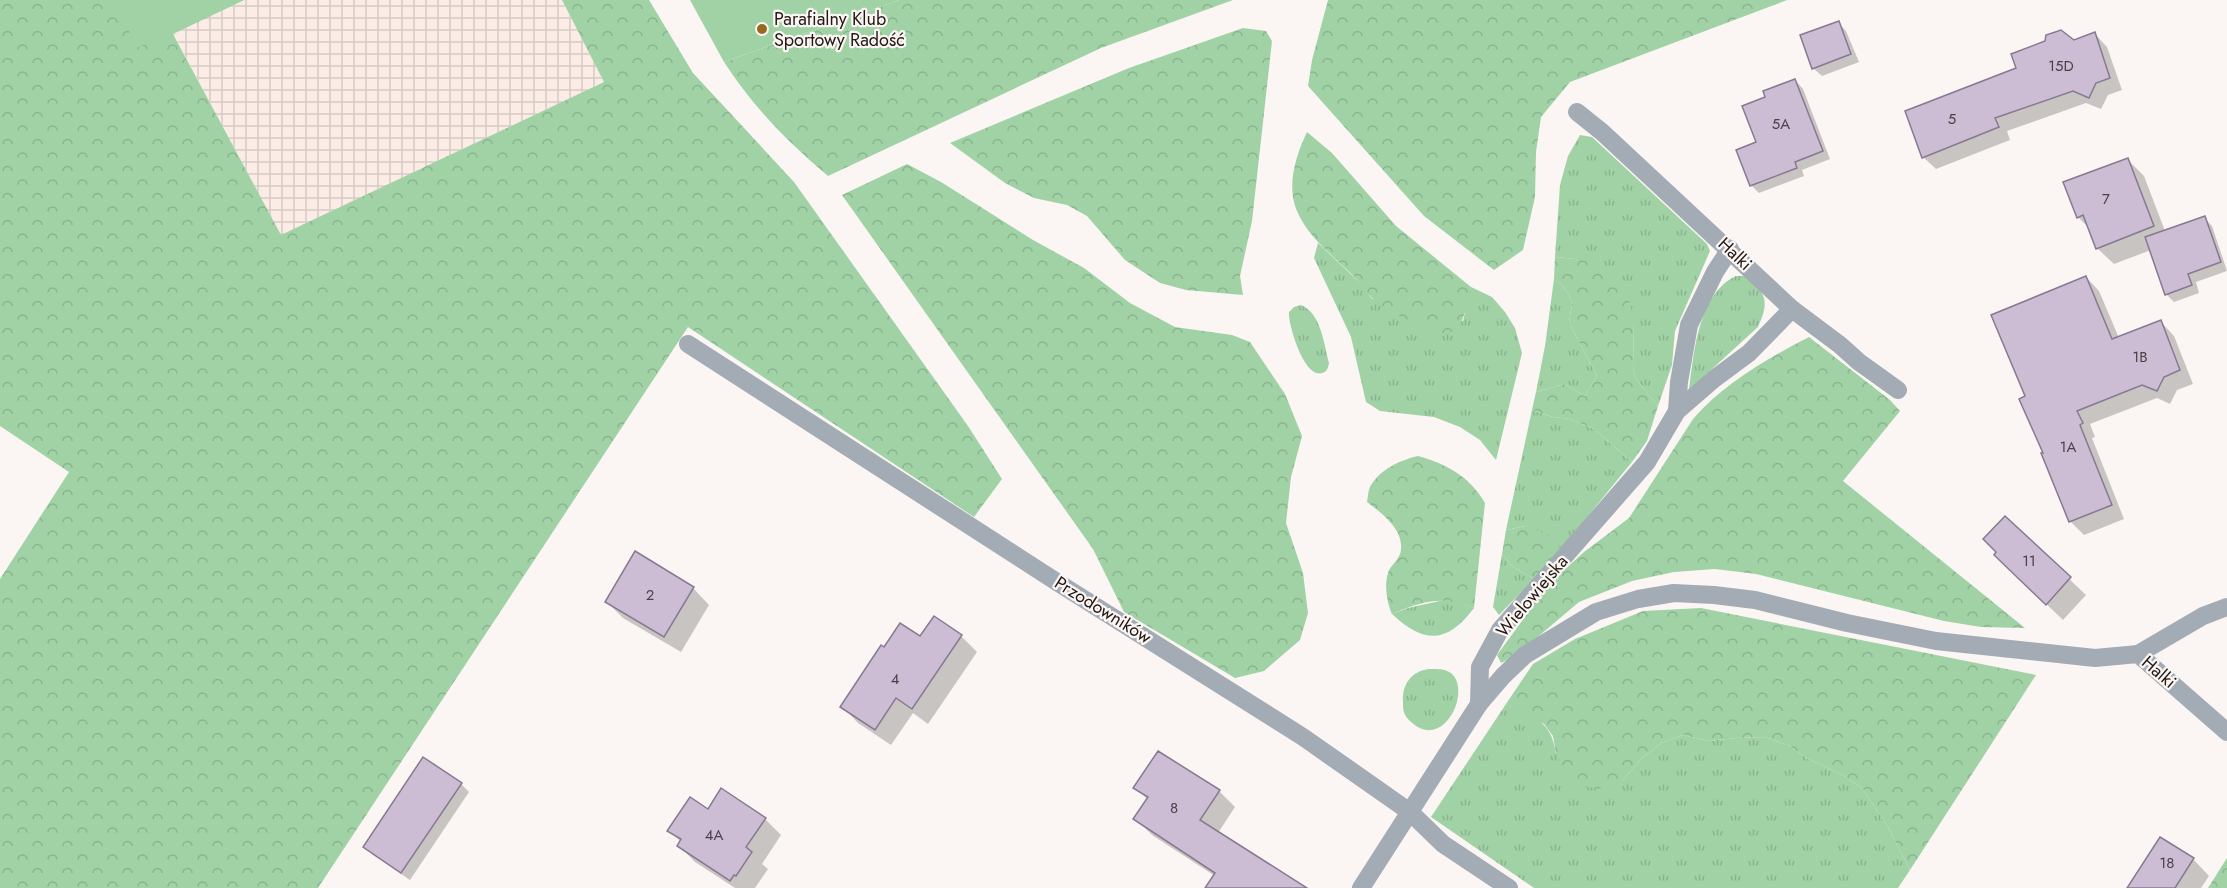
<svg xmlns="http://www.w3.org/2000/svg" width="2227" height="888" viewBox="0 0 2227 888" font-family="Jost,sans-serif">
	<style>
		.industrial { fill: url(#industrial-grid) }
		.grass { fill: url(#grass-tufts) }
		.forest { fill: url(#forest-crowns) }
		.pitch { fill: #a0d2a6 }
		.shadow { fill: #0003 }
		.building { fill: #ccbdd5; stroke: #87798f; stroke-width: 1.5 }
		.lines { fill: none; stroke-linecap: round; stroke-linejoin: round }
		.minor { stroke: #a3acb5; stroke-width: 18 }
		.poi-dot { fill: #9a6a1c; stroke: #fbf6f3; stroke-width: 2 }
		.labels { text-anchor: middle; dominant-baseline: central; stroke-width: 4.5; stroke-linejoin: round; paint-order: stroke }
		.number-label { font-size: 15px; fill: #4c4144 }
		.poi-label { font-size: 18px; fill: #221813; stroke: #fbf6f3; text-anchor: start }
		.street-label { font-size: 18px; fill: #221813; stroke: #fbf6f3 }
	</style>
	<defs>
		<pattern id="industrial-grid" width="8" height="8" patternUnits="userSpaceOnUse" patternTransform="scale(1.5)"><rect width="8" height="8" fill="#fbece5"/><path d="M0 4h8M4 0v8" fill="none" stroke="#d7cac4"/></pattern>
		<pattern id="grass-tufts" width="24" height="20" patternUnits="userSpaceOnUse" patternTransform="scale(1.5)"><rect width="24" height="20" fill="#a0d2a6"/><path d="M3 7l-1-3M5 7V3M7 7l1-3M15 17l-1-3M17 17v-4M19 17l1-3" fill="none" stroke="#8ab48e"/></pattern>
		<pattern id="forest-crowns" width="20" height="18" patternUnits="userSpaceOnUse" patternTransform="scale(1.5)"><rect width="20" height="18" fill="#a0d2a6"/><path d="M2 6a3 3 0 1 1 6 0M12 15a3 3 0 1 1 6 0" fill="none" stroke="#8ab48e"/></pattern>
	</defs>
	<rect width="100%" height="100%" fill="#fbf6f3"/>
	<!-- industrial -->
	<path class="industrial" d="M 244,0 L 562,0 L 604,82 L 281,236 L 173,33 Z"/>
	<!-- grass -->
	<g class="grass">
		<path d="M 1580,135 L 1592,137 L 1707,244 L 1710,251 L 1675,331 L 1672,365 L 1658,406 L 1636,379 L 1633,368 L 1634,320 L 1576,259 L 1555,257 L 1560,185 L 1568,156 Z"/>
		<path d="M 1318,243 L 1358,281 L 1372,299 L 1463,321 L 1471,287 L 1492,297 L 1505,312 L 1515,328 L 1522,353 L 1496,460 L 1480,440 L 1460,427 L 1434,417 L 1380,411 L 1366,402 L 1351,337 L 1314,258 Z"/>
		<path d="M 1736,276 L 1747,276 C 1766,294 1770,301 1758,327 L 1689,390 C 1694,353 1698,294 1736,276 Z"/>
		<path d="M 1554,279 L 1561,284 L 1569,295 L 1572,304 L 1569,323 L 1597,376 L 1585,396 L 1564,384 L 1536,392 L 1545,346 Z"/>
		<path d="M 1301,305 C 1321,313 1324,344 1329,363 C 1328,368 1327,372 1322,373 C 1304,379 1288,324 1289,312 L 1294,307 Z"/>
		<path d="M 1532,410 L 1553,417 L 1570,419 L 1594,429 L 1632,462 L 1561,549 L 1526,526 L 1506,530 Z"/>
		<path d="M 1502,554 L 1512,566 L 1534,579 L 1499,615 L 1493,607 Z"/>
		<path d="M 1444,600 L 1456,601 L 1474,608 C 1447,644 1424,644 1392,614 L 1408,608 Z"/>
		<path d="M 1428,669 C 1436,669 1444,668 1451,673 C 1473,691 1442,756 1408,719 C 1403,714 1403,708 1403,702 C 1402,684 1411,672 1428,669 Z"/>
		<path d="M 1506,704 C 1535,718 1551,720 1556,754 L 1623,780 L 1642,758 L 1661,743 L 1683,735 L 1708,741 L 1736,738 L 1765,737 L 1790,746 L 1806,758 L 1839,773 L 1862,788 L 1888,827 L 1910,870 L 1898,888 L 1534,888 L 1431,817 Z"/>
	</g>
	<!-- forest -->
	<g class="forest">
		<path d="M 0,0 L 244,0 L 173,34 L 281,235 L 604,82 L 562,0 L 649,0 L 693,73 L 794,182 L 968,426 L 1002,479 L 974,517 L 688,327 L 318,888 L 0,888 L 0,579 L 69,472 L 0,426 Z"/>
		<path d="M 899,0 L 1233,0 L 1101,48 L 828,176 C 786,140 755,109 724,62 Z"/>
		<path d="M 1328,0 L 1787,0 L 1570,82 L 1541,117 L 1536,152 L 1535,197 L 1523,250 L 1494,270 L 1424,216 L 1308,86 L 1312,60 Z"/>
		<path d="M 1243,28 L 1266,31 L 1272,41 L 1252,221 L 1240,276 L 1243,295 L 1186,290 L 1160,283 L 1125,260 L 1087,216 L 1067,205 L 1034,198 L 1005,183 L 950,143 L 1129,68 Z"/>
		<path d="M 1307,132 L 1332,153 L 1396,226 L 1471,287 L 1468,305 L 1458,330 C 1453,331 1446,334 1440,334 C 1429,334 1381,307 1372,298 C 1366,293 1362,286 1357,280 C 1337,258 1309,240 1297,211 C 1286,186 1296,155 1307,132 Z"/>
		<path d="M 907,164 L 941,182 L 1033,240 L 1084,268 L 1130,303 L 1175,327 L 1232,335 L 1250,342 L 1285,394 L 1302,436 L 1291,477 L 1286,523 L 1303,573 L 1308,613 L 1300,640 L 1264,671 L 1235,678 L 1124,612 L 1093,549 L 842,195 Z"/>
		<path d="M 1555,257 L 1576,259 L 1599,264 L 1616,275 L 1628,296 L 1634,320 L 1633,368 L 1636,379 L 1658,406 L 1647,441 L 1632,462 L 1594,429 L 1570,419 L 1553,417 L 1532,410 L 1536,392 L 1564,384 L 1585,396 L 1597,376 L 1569,323 L 1572,304 L 1569,295 L 1561,284 L 1554,279 Z"/>
		<path d="M 1809,337 L 1890,400 L 1900,411 L 1843,481 L 2025,628 L 1981,627 L 1944,621 L 1756,574 L 1715,569 L 1674,572 L 1632,581 L 1579,602 L 1515,656 L 1501,663 L 1497,655 L 1549,584 L 1584,552 L 1629,518 L 1693,419 C 1723,384 1768,358 1809,337 Z"/>
		<path d="M 1418,456 C 1447,464 1470,477 1485,503 L 1474,608 C 1442,595 1423,601 1392,614 C 1387,603 1384,585 1388,573 C 1390,565 1401,559 1401,549 C 1403,528 1381,513 1367,502 C 1368,498 1368,491 1370,487 C 1379,470 1400,460 1418,456 Z"/>
		<path d="M 1526,526 L 1551,536 L 1561,549 L 1534,579 L 1512,566 L 1502,554 L 1506,530 Z"/>
		<path d="M 1701,608 L 2036,675 L 1910,870 L 1888,827 L 1862,788 L 1839,773 L 1806,758 L 1790,746 L 1765,737 L 1736,738 L 1708,741 L 1683,735 L 1661,743 L 1642,758 L 1623,780 L 1599,789 L 1580,785 L 1564,772 L 1556,754 L 1553,736 L 1544,724 L 1506,704 L 1533,664 L 1575,639 L 1643,611 Z"/>
		<path d="M 2227,858 L 2227,888 L 2208,888 Z"/>
	</g>
	<!-- pitch -->
	<g class="pitch">
		<path d="M 116,0 L 244,0 L 173,33 L 136,48 Z"/>
		<path d="M 690,0 L 899,0 L 724,62 Z"/>
	</g>
	<!-- shadow -->
	<g class="shadow">
		<path d="M 1838,22 L 1846,31 L 1859,62 L 1822,76 L 1813,68 Z"/>
		<path d="M 2095,34 L 2107,47 L 2122,90 L 2108,95 L 2101,109 L 2086,103 L 2007,131 L 2010,140 L 1936,169 L 1923,157 L 2018,69 L 2074,42 Z"/>
		<path d="M 1795,80 L 1803,89 L 1830,159 L 1802,170 L 1804,176 L 1759,193 L 1751,185 L 1767,98 Z"/>
		<path d="M 2127,159 L 2144,176 L 2165,231 L 2204,218 L 2212,226 L 2227,271 L 2196,282 L 2199,293 L 2174,302 L 2166,294 L 2151,250 L 2114,264 L 2097,248 L 2090,229 L 2078,217 Z"/>
		<path d="M 2086,277 L 2099,291 L 2119,338 L 2161,322 L 2174,336 L 2193,384 L 2177,390 L 2170,404 L 2157,398 L 2090,424 L 2095,437 L 2092,438 L 2124,519 L 2084,535 L 2070,521 L 2045,453 L 2027,397 Z"/>
		<path d="M 2005,518 L 2086,595 L 2063,620 L 2013,572 L 1998,553 Z"/>
		<path d="M 693,588 L 709,605 L 681,652 L 623,618 L 607,602 Z"/>
		<path d="M 961,636 L 977,652 L 928,724 L 913,713 L 891,745 L 858,723 L 842,706 L 920,638 Z"/>
		<path d="M 424,759 L 461,784 L 469,792 L 410,880 L 373,855 L 365,847 Z"/>
		<path d="M 1135,787 L 1219,791 L 1235,807 L 1218,833 L 1296,888 L 1210,888 L 1215,876 L 1152,835 L 1135,818 L 1148,800 Z"/>
		<path d="M 708,811 L 765,819 L 781,835 L 762,864 L 768,869 L 755,888 L 735,888 L 695,862 L 679,846 L 681,842 L 669,831 Z"/>
		<path d="M 2193,859 L 2209,876 L 2201,888 L 2128,888 Z"/>
	</g>
	<!-- building -->
	<g class="building">
		<path d="M 1839,21 L 1851,54 L 1812,69 L 1800,35 Z"/>
		<path d="M 2061,30 L 2074,40 L 2095,32 L 2110,78 L 2096,83 L 2089,98 L 2073,91 L 1995,118 L 1999,127 L 1922,158 L 1905,111 L 2016,68 L 2011,54 L 2045,41 L 2046,35 Z"/>
		<path d="M 1795,79 L 1823,151 L 1795,162 L 1797,168 L 1750,186 L 1736,150 L 1756,142 L 1742,106 L 1765,97 L 1763,91 Z"/>
		<path d="M 2128,158 L 2154,226 L 2096,249 L 2083,215 L 2077,218 L 2063,182 Z"/>
		<path d="M 2205,216 L 2221,262 L 2188,274 L 2192,285 L 2165,295 L 2145,237 Z"/>
		<path d="M 2086,276 L 2112,339 L 2161,320 L 2180,370 L 2164,377 L 2157,391 L 2142,385 L 2077,411 L 2083,423 L 2080,425 L 2112,505 L 2069,522 L 2041,453 L 2043,453 L 2019,399 L 2025,396 L 1991,315 Z"/>
		<path d="M 2005,516 L 2071,577 L 2046,605 L 1994,555 L 1996,552 L 1983,539 Z"/>
		<path d="M 635,551 L 694,587 L 664,637 L 605,602 Z"/>
		<path d="M 934,616 L 962,635 L 912,709 L 896,698 L 875,730 L 840,707 L 881,645 L 884,647 L 900,623 L 920,636 Z"/>
		<path d="M 1158,751 L 1220,790 L 1200,820 L 1307,888 L 1205,888 L 1215,873 L 1133,819 L 1148,797 L 1133,788 Z"/>
		<path d="M 423,757 L 462,783 L 401,873 L 363,847 Z"/>
		<path d="M 721,788 L 766,818 L 746,847 L 752,852 L 736,876 L 734,875 L 730,881 L 677,846 L 681,839 L 667,831 L 690,797 L 708,809 Z"/>
		<path d="M 2160,837 L 2194,858 L 2175,888 L 2127,888 Z"/>
	</g>
	<g class="lines">
		<!-- minor -->
		<g class="minor">
			<path d="M 1577,112 L 1602,132 L 1792,309 L 1840,345 L 1859,362 L 1898,390"/>
			<path d="M 688,344 L 1060,584 L 1303,737 L 1410,812 L 1443,844 L 1509,888"/>
			<path d="M 1677,411 L 1679,382 L 1689,325 L 1715,272 L 1730,249"/>
			<path d="M 2138,654 L 2203,616 L 2227,607"/>
			<path d="M 1479,704 L 1480,667 L 1500,630 L 1647,462 L 1677,411 L 1714,379 L 1749,353 L 1792,309"/>
			<path d="M 1361,888 L 1479,704 L 1503,676 L 1525,655 L 1596,612 L 1638,599 L 1674,593 L 1714,595 L 1755,600 L 1847,623 L 1936,641 L 2095,658 L 2138,654 L 2227,732"/>
		</g>
	</g>
	<!-- markers -->
	<circle class="poi-dot" cx="762" cy="29" r="6"/>
	<g class="labels">
		<!-- number labels -->
		<g class="number-label">
			<text x="2061" y="66">15D</text>
			<text x="1952" y="119">5</text>
			<text x="1781" y="124">5A</text>
			<text x="2106" y="199">7</text>
			<text x="2140" y="357">1B</text>
			<text x="2068" y="447">1A</text>
			<text x="2029" y="561">11</text>
			<text x="650" y="595">2</text>
			<text x="895" y="679">4</text>
			<text x="1174" y="808">8</text>
			<text x="714" y="835">4A</text>
			<text x="2167" y="863">18</text>
		</g>
		<!-- poi labels -->
		<g class="poi-label">
			<text x="774" y="19">Parafialny Klub<tspan x="774" dy="21">Sportowy Radość</tspan></text>
		</g>
		<!-- street labels -->
		<g class="street-label">
			<text transform="translate(1735 254) rotate(43)">Halki</text>
			<text transform="translate(1532 596) rotate(-50)">Wielowiejska</text>
			<text transform="translate(1103 610) rotate(32)">Przodowników</text>
			<text transform="translate(2159 672) rotate(41)">Halki</text>
		</g>
	</g>
</svg>
